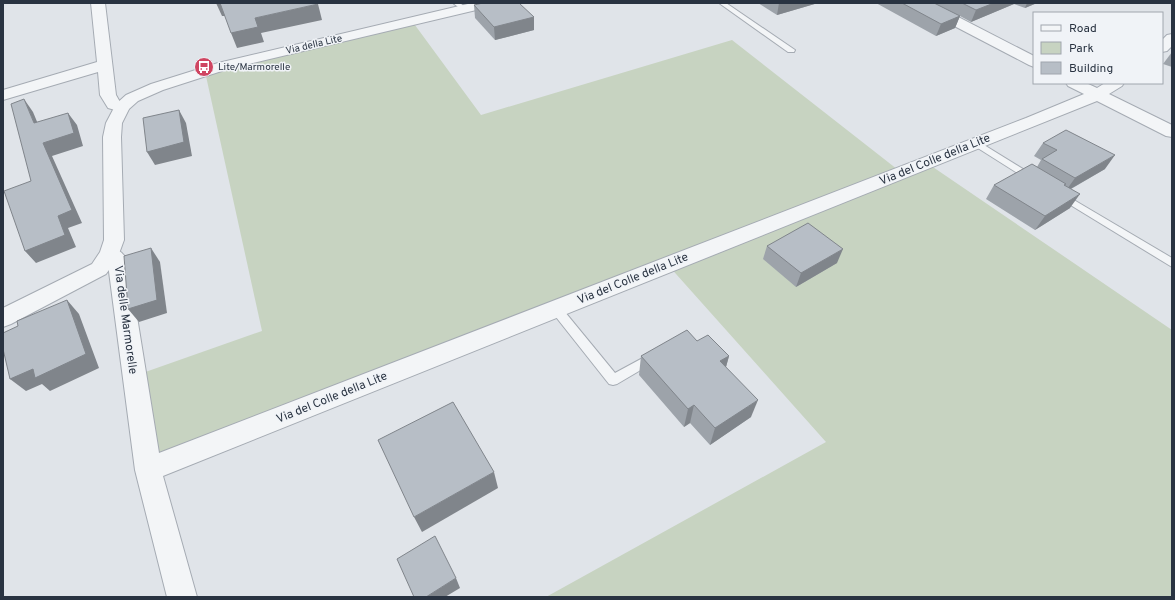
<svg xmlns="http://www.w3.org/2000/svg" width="1175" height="600" viewBox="0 0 1175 600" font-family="Overpass,sans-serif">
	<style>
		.green { fill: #c7d3c1 }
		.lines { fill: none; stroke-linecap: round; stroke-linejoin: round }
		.service-casing { stroke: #a5abb3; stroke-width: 2 }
		.minor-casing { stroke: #a5abb3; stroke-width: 2 }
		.tertiary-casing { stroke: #a5abb3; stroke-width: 2 }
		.service { fill: #f3f5f7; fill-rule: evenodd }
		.minor { fill: #f3f5f7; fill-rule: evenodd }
		.tertiary { fill: #f3f5f7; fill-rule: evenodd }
		.wall { fill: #9da3aa }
		.shaded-wall { fill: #80858b }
		.building { fill: #b7bec6; stroke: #80858b }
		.labels { text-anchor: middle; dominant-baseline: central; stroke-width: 3; stroke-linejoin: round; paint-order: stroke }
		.far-street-label { font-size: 10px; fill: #293341; stroke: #f0f3f7 }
		.far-poi-label { font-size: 10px; fill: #293341; stroke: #f0f3f7; text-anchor: start }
		.street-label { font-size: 12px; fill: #293341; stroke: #f0f3f7 }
	</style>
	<rect width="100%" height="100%" fill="#e0e4e9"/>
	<!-- green -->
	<path class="green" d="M 412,21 L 481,115 L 732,40 L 902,173 L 927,163 L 1172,330 L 1172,597 L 546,597 L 826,442 L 668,265 L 148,470 L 134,376 L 262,331 L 204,67 Z"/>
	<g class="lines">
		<!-- service casing -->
		<g class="service-casing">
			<g id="service">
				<path d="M 453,3 L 460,3 L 467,9 L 462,10 Z"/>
				<path d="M 719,3 L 726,3 L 795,50 L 794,52 L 788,52 Z"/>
				<path d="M 976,140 L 1036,177 L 1038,179 L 1033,182 L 1030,181 L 973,145 L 972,143 Z"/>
				<path d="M 1062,193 L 1172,258 L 1172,267 L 1059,198 L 1057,196 Z"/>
				<path d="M 556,305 L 560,306 L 615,373 L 652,353 L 656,355 L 658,358 L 656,361 L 617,384 L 613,385 L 609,384 L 552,312 L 550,309 L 552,306 Z"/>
			</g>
		</g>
		<!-- minor casing -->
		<g class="minor-casing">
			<g id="minor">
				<path d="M 91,3 L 105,3 L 116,95 L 120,102 L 128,104 L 130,107 L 128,110 L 122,112 L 108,108 L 100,95 L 98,72 L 3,100 L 3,90 L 97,62 Z"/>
				<path d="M 914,3 L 931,3 L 1034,56 L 1034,67 L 1029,65 L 916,6 Z"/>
				<path d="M 1172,34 L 1172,46 L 1167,51 L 1162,52 L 1162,40 L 1167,35 Z"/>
				<path d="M 1066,83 L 1086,83 L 1097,88 L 1105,83 L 1124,83 L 1122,86 L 1109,94 L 1172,125 L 1172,137 L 1166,136 L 1097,101 L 163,476 L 197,597 L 167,597 L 135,470 L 108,264 L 100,254 L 103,249 C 114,245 122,251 128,261 L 159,453 L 1026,118 L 1084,94 L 1068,86 Z"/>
			</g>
		</g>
		<!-- tertiary casing -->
		<g class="tertiary-casing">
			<path id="tertiary" d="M 472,3 L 496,3 L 494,6 L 489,7 L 228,69 L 163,90 L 138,101 L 129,109 L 122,123 L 121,137 L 124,240 L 117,259 L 106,274 L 11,324 L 3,327 L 3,308 L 92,264 L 100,252 L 104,240 L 103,137 L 106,123 L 116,104 L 126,95 L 151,84 L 218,63 Z"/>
		</g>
		<!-- service -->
		<use href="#service" class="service"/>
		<!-- minor -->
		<use href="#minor" class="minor"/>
		<!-- tertiary -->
		<use href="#tertiary" class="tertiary"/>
	</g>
	<!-- wall -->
	<g class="wall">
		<path d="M 758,3 L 818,3 L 777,15 Z"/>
		<path d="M 876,3 L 1037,3 L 1025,8 L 1014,4 L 971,22 L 960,16 L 955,28 L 936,36 Z"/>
		<path d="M 474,5 L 534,17 L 534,30 L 495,40 L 475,18 Z"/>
		<path d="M 1172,52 L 1172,67 L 1163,64 Z"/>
		<path d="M 1043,143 L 1105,169 L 1071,189 L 1070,208 L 1035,230 L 986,199 L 994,185 L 1037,167 L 1041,160 L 1034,156 Z"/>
		<path d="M 767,246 L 837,263 L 796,287 L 763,259 Z"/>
		<path d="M 697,341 L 729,356 L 726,367 L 751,417 L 710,445 L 690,423 L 684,427 L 639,375 L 641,356 Z"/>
	</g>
	<!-- shaded-wall -->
	<g class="shaded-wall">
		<path d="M 216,3 L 221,3 L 226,16 L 222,16 Z"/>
		<path d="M 779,3 L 818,3 L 777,15 Z"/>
		<path d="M 994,3 L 1015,3 L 1014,4 L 971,22 L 976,10 Z"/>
		<path d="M 1027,3 L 1037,3 L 1025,8 Z"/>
		<path d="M 318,4 L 322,20 L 261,33 L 264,42 L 237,48 L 231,33 L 255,18 Z"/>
		<path d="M 960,16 L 955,28 L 936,36 L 941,24 Z"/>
		<path d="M 534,17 L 534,30 L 495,40 L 494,27 Z"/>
		<path d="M 24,99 L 33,112 L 43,136 L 34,123 Z"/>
		<path d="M 179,110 L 186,123 L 192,156 L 155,165 L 147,152 Z"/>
		<path d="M 68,113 L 77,125 L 83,146 L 52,156 L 82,223 L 68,228 L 76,247 L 36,263 L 25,251 L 58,216 L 43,143 Z"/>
		<path d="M 1115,155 L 1105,169 L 1065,192 L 1075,178 Z"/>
		<path d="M 1080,194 L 1070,208 L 1035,230 L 1045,216 Z"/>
		<path d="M 151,248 L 160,262 L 167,313 L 139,322 L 128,309 Z"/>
		<path d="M 843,249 L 837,263 L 796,287 L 801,273 Z"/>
		<path d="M 67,300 L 79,314 L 99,368 L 50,391 L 42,384 L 26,391 L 10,379 Z"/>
		<path d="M 729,356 L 724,374 L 720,361 Z"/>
		<path d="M 758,400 L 751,417 L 710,445 L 715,428 Z"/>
		<path d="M 694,405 L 690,423 L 684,427 L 688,409 Z"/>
		<path d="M 494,472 L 498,488 L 422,532 L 414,517 Z"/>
		<path d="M 456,578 L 460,588 L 445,597 L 426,597 Z"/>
	</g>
	<!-- building -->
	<g class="building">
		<path d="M 220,3 L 317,3 L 318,4 L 255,18 L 258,27 L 231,33 Z"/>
		<path d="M 483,3 L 519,3 L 534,17 L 494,27 L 474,5 Z"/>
		<path d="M 902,3 L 934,3 L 960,16 L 941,24 Z"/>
		<path d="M 962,3 L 994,3 L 976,10 Z"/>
		<path d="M 24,99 L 34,123 L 68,113 L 74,133 L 43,143 L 72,210 L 58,216 L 65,235 L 25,251 L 4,191 L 31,181 L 11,104 Z"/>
		<path d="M 179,110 L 184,142 L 147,152 L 143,118 Z"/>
		<path d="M 1066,130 L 1115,155 L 1075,178 L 1042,159 L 1057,150 L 1043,143 Z"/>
		<path d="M 1032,164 L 1066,184 L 1064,185 L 1080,194 L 1045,216 L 994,185 Z"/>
		<path d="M 808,223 L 843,249 L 801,273 L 767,246 Z"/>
		<path d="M 151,248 L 157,300 L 128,309 L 124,256 Z"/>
		<path d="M 67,300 L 86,354 L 35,378 L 33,369 L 10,379 L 3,349 L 3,333 L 18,326 L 17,321 Z"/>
		<path d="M 687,330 L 697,341 L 708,335 L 729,356 L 720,361 L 758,400 L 715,428 L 694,405 L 688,409 L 641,356 Z"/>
		<path d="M 453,402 L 494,472 L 414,517 L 378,440 Z"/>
		<path d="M 435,536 L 456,578 L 426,597 L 414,597 L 397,559 Z"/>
	</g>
	<!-- icons -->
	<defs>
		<g id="bus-disc" transform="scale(1)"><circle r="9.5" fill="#cf4561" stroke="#f0f3f7"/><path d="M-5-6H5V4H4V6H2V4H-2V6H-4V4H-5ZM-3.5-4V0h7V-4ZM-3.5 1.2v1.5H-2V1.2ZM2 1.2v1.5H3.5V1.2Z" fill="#fff"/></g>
	</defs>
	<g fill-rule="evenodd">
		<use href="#bus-disc" x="204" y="67"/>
	</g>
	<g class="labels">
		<!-- far-street labels -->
		<g class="far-street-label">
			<text transform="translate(314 45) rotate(-13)">Via della Lite</text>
		</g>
		<!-- far-poi labels -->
		<g class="far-poi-label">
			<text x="218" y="67">Lite/Marmorelle</text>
		</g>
		<!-- street labels -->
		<g class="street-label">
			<text transform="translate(935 160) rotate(-22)">Via del Colle della Lite</text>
			<text transform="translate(633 279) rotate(-22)">Via del Colle della Lite</text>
			<text transform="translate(125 320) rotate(82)">Via delle Marmorelle</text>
			<text transform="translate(332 398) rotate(-22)">Via del Colle della Lite</text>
		</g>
	</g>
	<!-- border -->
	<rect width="1175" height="600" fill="none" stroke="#293341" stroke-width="8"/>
	<!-- legend -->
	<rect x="1033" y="12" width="130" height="72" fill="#f0f3f7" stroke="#a0a6ae"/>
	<rect x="1041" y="25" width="20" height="6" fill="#f3f5f7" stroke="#a0a6ae"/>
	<text x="1069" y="32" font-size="12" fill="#293341">Road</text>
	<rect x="1041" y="42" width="20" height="12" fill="#c7d3c1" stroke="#a0a6ae"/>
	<text x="1069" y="52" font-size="12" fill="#293341">Park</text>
	<rect x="1041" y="62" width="20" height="12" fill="#b7bec6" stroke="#a0a6ae"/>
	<text x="1069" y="72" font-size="12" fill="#293341">Building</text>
</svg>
